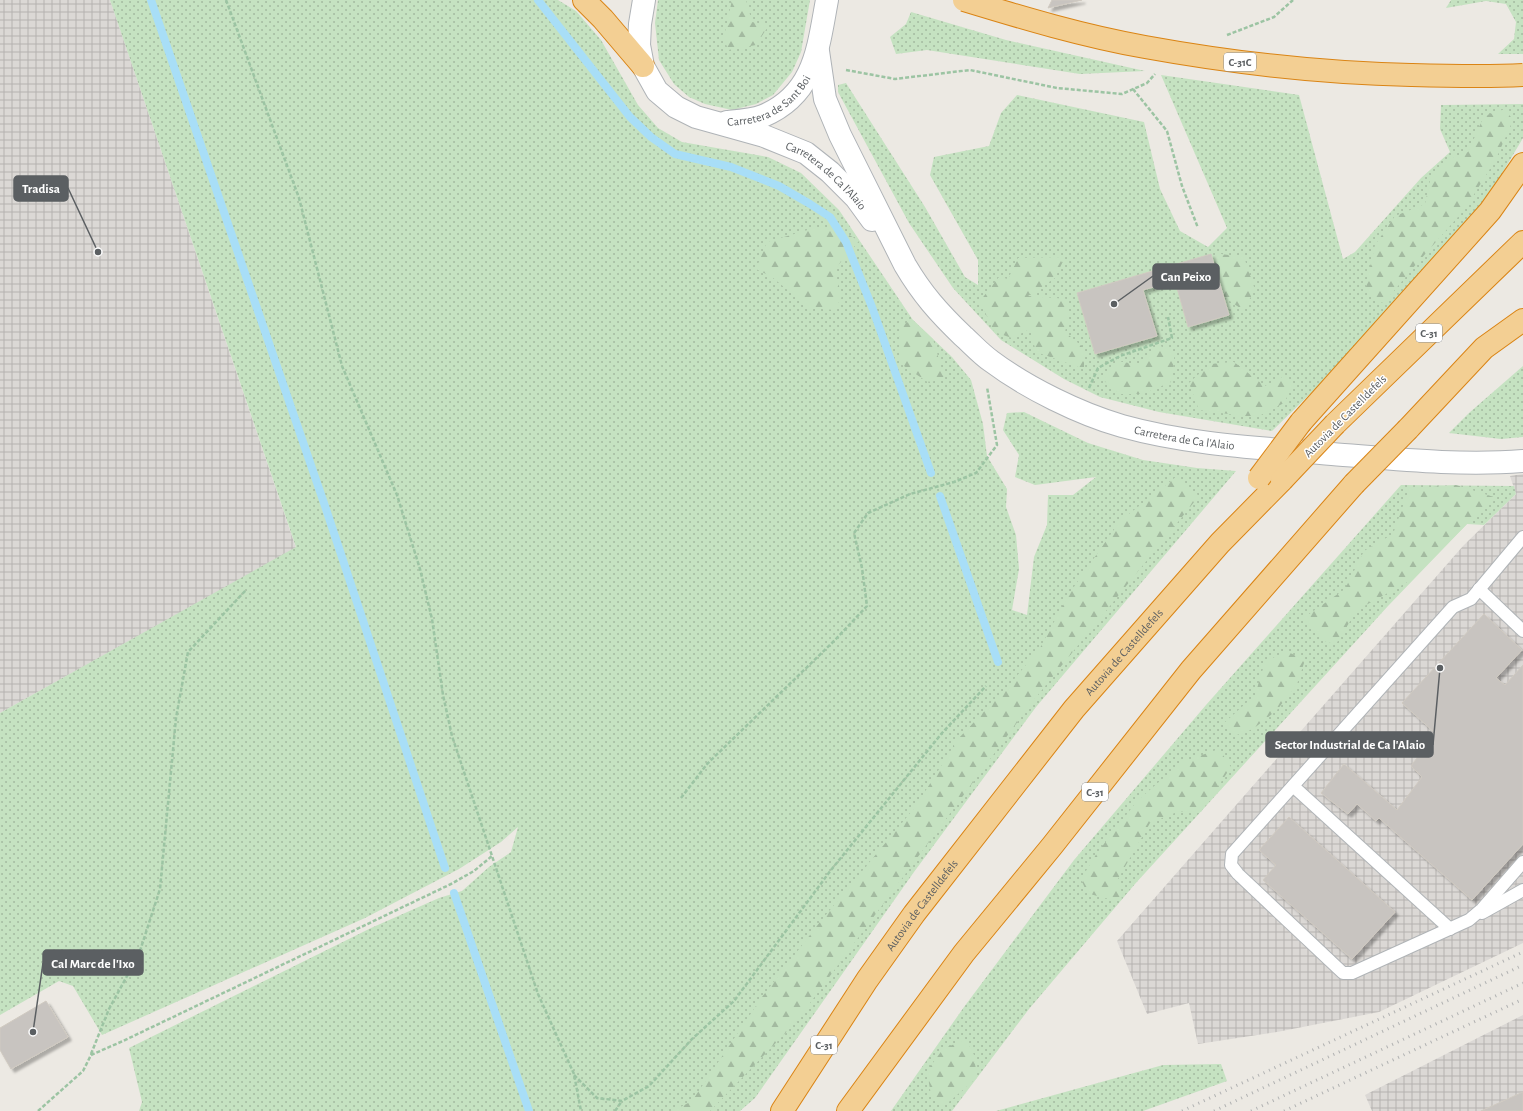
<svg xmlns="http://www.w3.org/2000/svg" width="1523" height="1111" viewBox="0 0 1523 1111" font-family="'Alegreya Sans',sans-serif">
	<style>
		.industrial { fill: url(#industrial-grid) }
		.grass { fill: url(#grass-dots) }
		.forest { fill: url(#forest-firs) }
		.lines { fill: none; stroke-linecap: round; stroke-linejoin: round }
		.stream { stroke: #a8def7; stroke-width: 8 }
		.building { fill: #c8c4c0; stroke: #d0cac1; filter: url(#shadow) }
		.lane-casing { stroke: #b0b4b7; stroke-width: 14 }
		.secondary-casing { stroke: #afb3b7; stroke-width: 24 }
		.highway-casing { stroke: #da8414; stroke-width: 24 }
		.path { stroke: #9cc4a3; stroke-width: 2.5; stroke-dasharray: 4 2; stroke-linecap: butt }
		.lane { stroke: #fff; stroke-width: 12 }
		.secondary { stroke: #fff; stroke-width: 22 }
		.highway { stroke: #f3cf93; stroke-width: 22 }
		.rail { stroke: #b1b2b2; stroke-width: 3; stroke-dasharray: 1 5; stroke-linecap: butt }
		.highway-bridge-casing { stroke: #da8414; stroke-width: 24; stroke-linecap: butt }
		.highway-bridge { stroke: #f3cf93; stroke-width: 22 }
		.labels { text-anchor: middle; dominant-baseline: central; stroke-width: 3; stroke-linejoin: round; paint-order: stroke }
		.shield { fill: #fff; stroke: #8c8f91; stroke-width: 1 }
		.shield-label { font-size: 11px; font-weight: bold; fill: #5b5f62 }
		.street-label { font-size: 12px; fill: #5b5f62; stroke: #fff }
		.leader { fill: none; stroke: #5b5f62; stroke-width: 1.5 }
		.callout-dot { fill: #5b5f62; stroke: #fff; stroke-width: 1.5 }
		.callout { fill: #5b5f62; stroke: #5b5f62; stroke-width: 1.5 }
		.callout-label { font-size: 13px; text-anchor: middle; font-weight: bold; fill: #fff }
	</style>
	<defs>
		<pattern id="industrial-grid" width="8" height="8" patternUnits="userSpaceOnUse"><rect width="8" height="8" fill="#dbd8d5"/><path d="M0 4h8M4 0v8" fill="none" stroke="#b5b2b0"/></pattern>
		<pattern id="grass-dots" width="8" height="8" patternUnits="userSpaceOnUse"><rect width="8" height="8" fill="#c5e2c1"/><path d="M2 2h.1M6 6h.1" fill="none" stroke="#a3baa0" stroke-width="1.8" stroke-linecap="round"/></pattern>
		<pattern id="forest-firs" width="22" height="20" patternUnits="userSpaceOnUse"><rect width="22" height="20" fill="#c5e2c1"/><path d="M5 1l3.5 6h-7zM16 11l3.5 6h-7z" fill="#a3baa0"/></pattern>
		<filter id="shadow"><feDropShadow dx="3.5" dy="3.5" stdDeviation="1" flood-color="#0004"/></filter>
	</defs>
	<rect width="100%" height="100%" fill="#ece9e3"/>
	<!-- industrial -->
	<g class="industrial">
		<path d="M 0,0 L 110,0 L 296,548 L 0,713 Z"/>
		<path d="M 1523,474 L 1523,943 L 1379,1012 L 1277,1032 L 1198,1044 L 1189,1003 L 1147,1014 L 1117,941 L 1463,546 L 1516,494 L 1510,476 Z"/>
		<path d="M 1523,1015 L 1523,1111 L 1372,1111 L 1365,1095 Z"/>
	</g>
	<!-- grass -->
	<g class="grass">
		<path d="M 110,0 L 558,0 L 576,11 L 601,40 L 638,105 L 658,128 L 682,142 L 768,157 L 801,173 L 839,210 L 913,320 L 952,357 L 971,380 L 983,424 L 987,456 L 1007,489 L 1006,507 L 1016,535 L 1019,569 L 1012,610 L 1027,615 L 1034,557 L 1047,525 L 1048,495 L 1073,495 L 1096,477 L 1035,485 L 1015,477 L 1019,455 L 1003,430 L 1007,413 L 1024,412 L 1088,443 L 1143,460 L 1197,468 L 1236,471 L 1036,707 L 914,872 L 755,1098 L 740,1111 L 139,1111 L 142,1102 L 129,1048 L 371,928 L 439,898 L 462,891 L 489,867 L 511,852 L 518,827 L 501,842 L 459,869 L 365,918 L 102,1035 L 73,986 L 59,981 L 0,1015 L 0,713 L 296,547 Z"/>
		<path d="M 658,0 L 810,0 L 801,52 L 792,72 L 773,95 L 756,104 L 732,110 L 705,104 L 689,97 L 674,84 L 659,60 L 655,23 Z"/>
		<path d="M 1451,0 L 1523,0 L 1523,54 L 1498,54 L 1514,39 L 1516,22 L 1506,4 L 1486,1 L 1446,8 Z"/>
		<path d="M 911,12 L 1006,40 L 1145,71 L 1080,74 L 927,50 L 896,54 L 890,37 L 906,24 Z"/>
		<path d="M 1161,75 L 1299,95 L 1343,259 L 1355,252 L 1421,178 L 1450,152 L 1440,129 L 1441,105 L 1523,104 L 1523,138 L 1501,175 L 1470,219 L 1381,325 L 1272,431 L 1159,412 L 1100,397 L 1064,379 L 1001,340 L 953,288 L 909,223 L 838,92 L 838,85 L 846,83 L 925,207 L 965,277 L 978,285 L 978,260 L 930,175 L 934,157 L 989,146 L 1001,113 L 1017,95 L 1144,122 L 1160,189 L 1180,231 L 1208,247 L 1227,228 Z"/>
		<path d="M 1523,366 L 1523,437 L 1501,439 L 1449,433 L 1469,413 Z"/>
		<path d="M 1401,485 L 1514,486 L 1516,494 L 1484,525 L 1467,524 L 1388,606 L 1135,884 L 1029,1009 L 952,1111 L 891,1111 L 964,1007 L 1074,860 L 1206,705 Z"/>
		<path d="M 1221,1064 L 1227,1081 L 1143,1111 L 996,1111 L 1163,1065 Z"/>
	</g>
	<!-- forest -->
	<g class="forest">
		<path d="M 732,0 L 746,0 L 752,22 L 769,25 L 756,45 L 728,50 L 724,37 Z"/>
		<path d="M 1505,109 L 1513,120 L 1496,159 L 1465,209 L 1412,269 L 1384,303 L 1375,301 L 1366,286 L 1375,245 L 1395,216 L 1425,204 L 1431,176 L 1451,158 L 1468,152 L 1484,116 Z"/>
		<path d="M 838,228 L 859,241 L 834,270 L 842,296 L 835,310 L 809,308 L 772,277 L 756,269 L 767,242 L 811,229 Z"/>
		<path d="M 1221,254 L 1244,257 L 1255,290 L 1243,310 L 1212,289 L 1203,267 Z"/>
		<path d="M 1065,257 L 1055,278 L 1028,296 L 1068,299 L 1068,318 L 1065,332 L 1084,348 L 1084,369 L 1036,352 L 1030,329 L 1012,338 L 994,332 L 980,301 L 999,277 L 1008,279 L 1018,258 Z"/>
		<path d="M 913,320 L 933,339 L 944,377 L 929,383 L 901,364 L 899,326 Z"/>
		<path d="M 1160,346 L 1175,352 L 1171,382 L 1143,394 L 1120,394 L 1103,380 L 1117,361 L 1141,365 Z"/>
		<path d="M 1234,362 L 1265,386 L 1286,375 L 1293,385 L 1284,403 L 1259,416 L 1243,416 L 1199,410 L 1189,383 L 1210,364 Z"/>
		<path d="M 1176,477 L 1199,496 L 1033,701 L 796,1022 L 710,1111 L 673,1111 L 692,1101 L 762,997 L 820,922 L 916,806 L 958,739 L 1011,683 L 1040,648 L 1069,594 L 1120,521 Z"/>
		<path d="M 1456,485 L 1497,498 L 1467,524 L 1413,579 L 1357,610 L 1336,644 L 1326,642 L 1302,619 L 1345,589 L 1364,551 L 1393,534 L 1409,489 Z"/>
		<path d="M 1286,651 L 1305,660 L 1297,684 L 1277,710 L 1253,729 L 1234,736 L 1223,724 L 1255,695 L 1265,662 Z"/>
		<path d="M 1219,749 L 1231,767 L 1201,812 L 1177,812 L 1150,823 L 1118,879 L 1122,900 L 1104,898 L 1087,893 L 1081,879 L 1097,853 L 1137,801 L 1182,762 Z"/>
		<path d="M 966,1039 L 974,1055 L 977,1078 L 944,1106 L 931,1095 L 927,1071 L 943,1049 Z"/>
	</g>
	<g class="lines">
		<!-- stream -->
		<g class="stream">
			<path d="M 151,0 L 325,506 L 445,868"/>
			<path d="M 538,0 L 630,117 L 651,137 L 675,154 L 731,167 L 779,186 L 810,204 L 830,217 L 846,242 L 872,307 L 931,473"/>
			<path d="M 940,496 L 998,662"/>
			<path d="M 454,893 L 529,1111"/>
		</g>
	</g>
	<!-- building -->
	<g class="building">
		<path d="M 1052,0 L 1082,0 L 1048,8 Z"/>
		<path d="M 1211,254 L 1229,315 L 1188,327 L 1175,281 L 1143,290 L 1157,336 L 1095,354 L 1077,293 Z"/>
		<path d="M 1484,614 L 1522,650 L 1496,678 L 1505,685 L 1523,665 L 1523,844 L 1472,900 L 1379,818 L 1376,821 L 1357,804 L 1348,814 L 1321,793 L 1344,764 L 1397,810 L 1422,777 L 1411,766 L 1435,733 L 1402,703 Z"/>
		<path d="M 1289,817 L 1395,912 L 1352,959 L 1263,880 L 1276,865 L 1259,850 Z"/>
		<path d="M 46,1001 L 68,1037 L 11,1069 L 0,1050 L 0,1028 Z"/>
		<path d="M 1523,1092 L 1523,1111 L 1481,1111 Z"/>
	</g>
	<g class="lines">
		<!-- lane casing -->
		<g class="lane-casing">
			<g id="lane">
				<path d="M 1523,537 L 1471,599 L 1453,607 L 1232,854 L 1231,865 L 1238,874 L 1343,973 L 1352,973 L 1469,920 L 1482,909 L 1523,862"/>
				<path d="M 1479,589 L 1523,631"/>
				<path d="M 1293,786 L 1450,929"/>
				<path d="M 1482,913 L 1523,890"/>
			</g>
		</g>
		<!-- secondary casing -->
		<g class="secondary-casing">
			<g id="secondary">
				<path id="s1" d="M 644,0 L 640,24 L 639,45 L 643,66 L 657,91 L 676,107 L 696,117 L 764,136 L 806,153 L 830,172 L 856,198 L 872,220"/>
				<path id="s2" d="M 818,51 L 825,99 L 840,135 L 905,265 C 922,294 939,313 963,336 C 972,344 981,354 991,361 C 1027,388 1080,414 1122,426 C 1190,445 1262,448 1332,454 C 1396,459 1459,466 1523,461"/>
				<path id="s3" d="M 727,122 C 738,121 753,120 763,116 C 815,94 818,48 827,0"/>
			</g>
		</g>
		<!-- highway casing -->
		<g class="highway-casing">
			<g id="highway">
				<path d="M 584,0 L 603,19 L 643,66"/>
				<path d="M 1301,422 L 1490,211 L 1523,164"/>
				<path d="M 1335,424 L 1523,242"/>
				<path d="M 1408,429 L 1484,348 L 1523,320"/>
				<path id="s4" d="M 782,1111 L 867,980 L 914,914 L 1074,709 L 1220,543 L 1282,480"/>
				<path d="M 848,1111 L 964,953 L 1052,846 L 1191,670 L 1354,484"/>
			</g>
		</g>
		<!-- path -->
		<g class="path">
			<path d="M 226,0 L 299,198 L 342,366 L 397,495 L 420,569 L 432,619 L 443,695 L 452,736 L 538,994 L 574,1074 L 581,1111"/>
			<path d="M 1227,35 L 1274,17 L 1293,0"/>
			<path d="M 846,70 L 895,79 L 970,70 L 1057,88 L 1122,94 L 1147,83 L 1155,74"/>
			<path d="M 1133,89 L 1167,131 L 1182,186 L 1198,228"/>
			<path d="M 1089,388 L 1098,368 L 1120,356 L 1172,338 L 1168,317"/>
			<path d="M 681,798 L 707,764 L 834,641 L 867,606 L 862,568 L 854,533 L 868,513 L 910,494 L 954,482 L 976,473 L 997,445 L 987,387"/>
			<path d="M 91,1054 L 109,1009 L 139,954 L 160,889 L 176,718 L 188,652 L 246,590"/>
			<path d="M 574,1075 L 597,1098 L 622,1101 L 649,1086 L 692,1039 L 734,1001 L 831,870 L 942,733 L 986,686"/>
			<path d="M 38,1111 L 83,1071 L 91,1055 L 123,1041 L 451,884 L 474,871 L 492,856"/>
			<path d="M 615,1111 L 622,1101"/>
		</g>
		<!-- lane -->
		<use href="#lane" class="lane"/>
		<!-- secondary -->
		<use href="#secondary" class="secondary"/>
		<!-- highway -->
		<use href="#highway" class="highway"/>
		<!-- rail -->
		<g class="rail">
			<path d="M 1182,1111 L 1523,952"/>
			<path d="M 1214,1111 L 1523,965"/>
			<path d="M 1251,1111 L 1523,983"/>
			<path d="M 1284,1111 L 1523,999"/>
		</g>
		<!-- highway-bridge casing -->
		<g class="highway-bridge-casing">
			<g id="highway-bridge">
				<path d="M 964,0 C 1023,18 1083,36 1145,47 C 1233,63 1322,73 1411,75 C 1449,76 1486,77 1523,75"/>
				<path d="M 1259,478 L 1301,422"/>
				<path d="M 1282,480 L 1335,424"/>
				<path d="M 1354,484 L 1408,429"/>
			</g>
		</g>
		<!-- highway-bridge -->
		<use href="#highway-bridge" class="highway-bridge"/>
	</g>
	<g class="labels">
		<!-- shield labels -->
		<g class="shield">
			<rect x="1224" y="53" width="32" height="18" rx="3"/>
			<rect x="1416" y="324" width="26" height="18" rx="3"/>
			<rect x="1082" y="783" width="26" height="18" rx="3"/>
			<rect x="811" y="1036" width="26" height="18" rx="3"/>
		</g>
		<g class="shield-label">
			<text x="1240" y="62">C-31C</text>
			<text x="1429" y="333">C-31</text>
			<text x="1095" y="792">C-31</text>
			<text x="824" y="1045">C-31</text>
		</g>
		<!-- street labels -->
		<g class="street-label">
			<text stroke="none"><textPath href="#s3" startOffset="49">Carretera de Sant Boi</textPath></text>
			<text stroke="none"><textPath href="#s1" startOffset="288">Carretera de Ca l'Alaio</textPath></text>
			<text transform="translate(1345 416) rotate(-45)">Autovia de Castelldefels</text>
			<text stroke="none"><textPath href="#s2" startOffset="573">Carretera de Ca l'Alaio</textPath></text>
			<text stroke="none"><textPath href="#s4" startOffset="573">Autovia de Castelldefels</textPath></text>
			<text stroke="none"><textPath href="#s4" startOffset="249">Autovia de Castelldefels</textPath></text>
		</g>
	</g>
	<!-- callouts -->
	<path class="leader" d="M98 252L68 188M1114 304L1153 276M1440 668L1433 745M33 1032L43 963"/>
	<g class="callout-dot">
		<circle cx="98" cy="252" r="4"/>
		<circle cx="1114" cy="304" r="4"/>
		<circle cx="1440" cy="668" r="4"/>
		<circle cx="33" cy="1032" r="4"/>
	</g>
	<g class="callout">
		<rect x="14" y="176" width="54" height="25" rx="4"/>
		<rect x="1153" y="264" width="66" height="25" rx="4"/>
		<rect x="1266" y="732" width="167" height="25" rx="4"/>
		<rect x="43" y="950" width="100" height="25" rx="4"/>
	</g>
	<g class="callout-label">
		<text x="41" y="193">Tradisa</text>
		<text x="1186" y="281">Can Peixo</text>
		<text x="1350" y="749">Sector Industrial de Ca l'Alaio</text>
		<text x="93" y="968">Cal Marc de l'Ixo</text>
	</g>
</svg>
